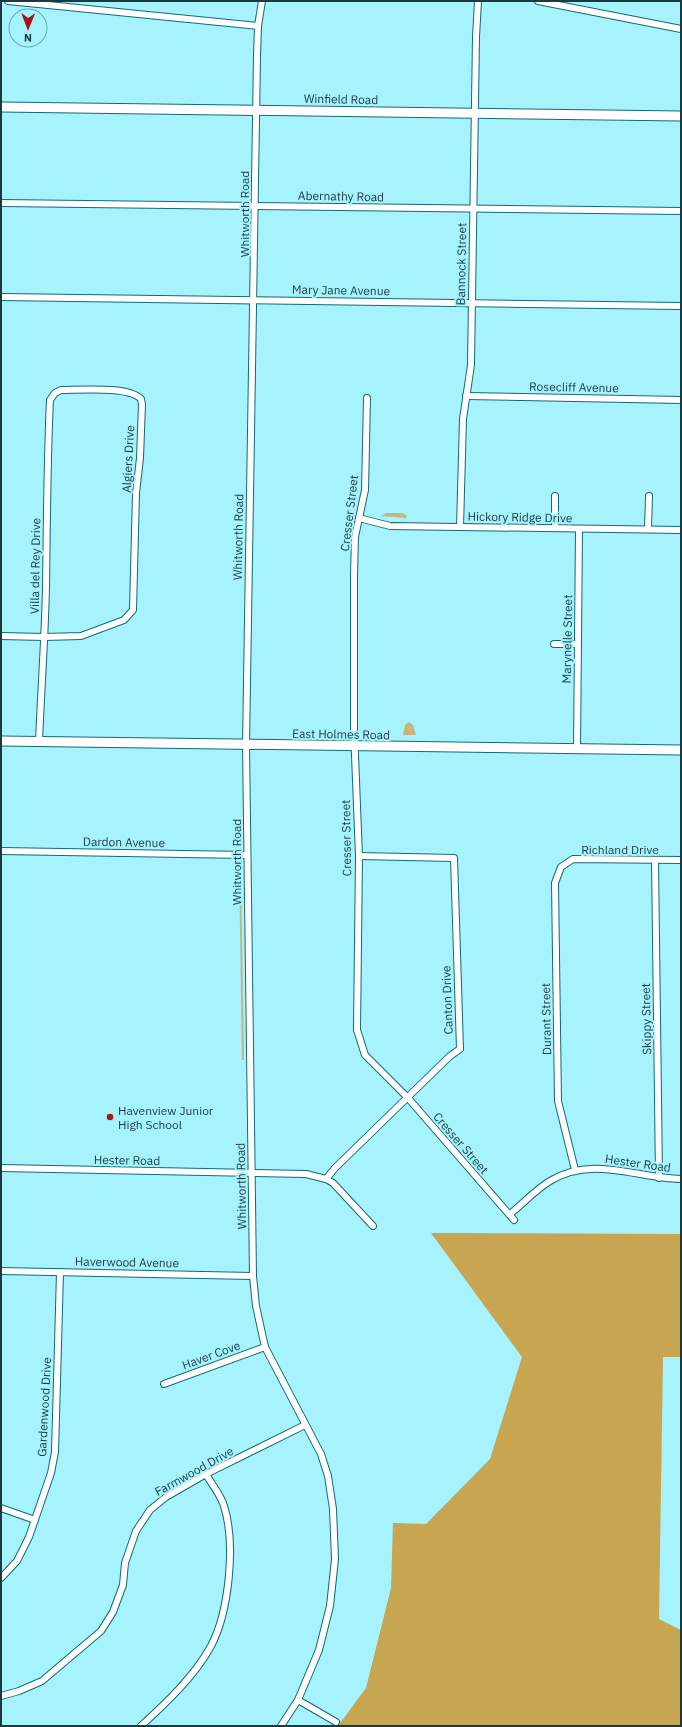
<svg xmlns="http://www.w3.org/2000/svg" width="682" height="1727" viewBox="0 0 682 1727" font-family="'IBM Plex Sans',sans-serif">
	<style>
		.green { fill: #cab380 }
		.forest { fill: #c7a551 }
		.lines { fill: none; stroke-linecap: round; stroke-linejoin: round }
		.street-casing { stroke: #136973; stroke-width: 8 }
		.secondary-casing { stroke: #136973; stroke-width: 11 }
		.street { stroke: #fff; stroke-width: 6 }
		.secondary { stroke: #fff; stroke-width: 9 }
		.poi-dot { fill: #a91418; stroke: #a6f3fe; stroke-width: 1.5 }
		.labels { text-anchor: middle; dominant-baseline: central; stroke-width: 4; stroke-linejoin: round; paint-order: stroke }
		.street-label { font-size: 12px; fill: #1a3a3f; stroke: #a6f3fe }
		.poi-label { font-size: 12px; fill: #1a3a3f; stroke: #a6f3fe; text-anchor: start }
	</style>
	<rect width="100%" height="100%" fill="#a6f3fe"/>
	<!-- green -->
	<g class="green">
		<path d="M 386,513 L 402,513 L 406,515 L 407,518 L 381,516 Z"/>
		<path d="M 409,722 L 413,725 L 416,735 L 403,735 L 405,725 Z"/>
		<path d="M 239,865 L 241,872 L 244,1060 L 242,1060 Z"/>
	</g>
	<!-- forest -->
	<path class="forest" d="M 431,1233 L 681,1234 L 681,1357 L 663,1357 L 659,1619 L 681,1630 L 681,1726 L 338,1726 L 366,1688 L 391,1588 L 393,1523 L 426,1524 L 490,1459 L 522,1357 Z"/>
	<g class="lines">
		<!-- street casing -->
		<g class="street-casing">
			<g id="street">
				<path d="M 8,1 L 258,26"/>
				<path d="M 262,1 L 258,26 L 257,56 L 246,745 L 253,1276 L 256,1306 L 265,1347 L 321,1454 L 328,1476 L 333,1509 L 335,1559 L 330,1606 L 319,1650 L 298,1700 L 281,1726"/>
				<path d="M 538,1 L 681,29"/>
				<path d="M 1,203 L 681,211"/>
				<path d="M 1,297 L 681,306"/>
				<path d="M 466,396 L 681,400"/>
				<path d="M 367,398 L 365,490 L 355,537 L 354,575 L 354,730 L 359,856 L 357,1030 L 365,1055 L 408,1098 L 514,1220"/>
				<path d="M 555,496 L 555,528"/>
				<path d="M 359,518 L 390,526 L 681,530"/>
				<path d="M 460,527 L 463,419 L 471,365 L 476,37 L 478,1"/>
				<path d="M 648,529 L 649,496"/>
				<path d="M 1,636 L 44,637 L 81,636 L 124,620 L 133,610 L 136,493 L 140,458 L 142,404 L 141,399 C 129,386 80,390 61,390 L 55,393 L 50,400 C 47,462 47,524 46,586 C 45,638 41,690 39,742"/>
				<path d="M 554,644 L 578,644"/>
				<path d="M 577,749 L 579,529"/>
				<path d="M 1,851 L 246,855"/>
				<path d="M 655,860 L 659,1178"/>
				<path d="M 1,1168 L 306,1174 L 326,1179 L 333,1183 L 373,1226"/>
				<path d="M 575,1170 L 558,1101 L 555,883 L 561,867 L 573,859 L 681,860"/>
				<path d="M 326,1179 L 335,1168 L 450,1056 L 460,1049 L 454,858 L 359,856"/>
				<path d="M 510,1214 C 523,1204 535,1190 550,1181 C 592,1155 636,1178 681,1179"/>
				<path d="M 1,1271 L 253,1276"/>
				<path d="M 164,1384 L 265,1347"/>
				<path d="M 1,1508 L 35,1520"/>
				<path d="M 1,1578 L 17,1561 L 29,1537 L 51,1473 L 55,1452 L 60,1272"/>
				<path d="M 1,1696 L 19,1691 L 42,1681 L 101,1631 L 113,1612 L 123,1585 L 125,1563 L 136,1531 L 150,1510 L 166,1497 L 206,1474 L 305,1425"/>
				<path d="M 298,1700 L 336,1722"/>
				<path d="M 141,1726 C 165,1704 195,1676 211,1646 C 229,1612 236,1544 224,1506 C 221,1495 212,1485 206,1474"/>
			</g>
		</g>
		<!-- secondary casing -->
		<g class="secondary-casing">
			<g id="secondary">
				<path d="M 1,107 L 681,116"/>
				<path d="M 1,741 L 681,750"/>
			</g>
		</g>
		<!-- street -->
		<use href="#street" class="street"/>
		<!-- secondary -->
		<use href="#secondary" class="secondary"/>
	</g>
	<!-- markers -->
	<circle class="poi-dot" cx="110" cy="1117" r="4"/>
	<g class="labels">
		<!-- street labels -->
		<g class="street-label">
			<text transform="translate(341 99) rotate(1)">Winfield Road</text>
			<text transform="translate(341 196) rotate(1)">Abernathy Road</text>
			<text transform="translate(244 214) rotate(-90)">Whitworth Road</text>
			<text transform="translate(461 264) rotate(-89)">Bannock Street</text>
			<text transform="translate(341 290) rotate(1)">Mary Jane Avenue</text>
			<text transform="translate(574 387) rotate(1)">Rosecliff Avenue</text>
			<text transform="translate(128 459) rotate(-87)">Algiers Drive</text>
			<text transform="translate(349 513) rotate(-83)">Cresser Street</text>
			<text transform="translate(520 517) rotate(1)">Hickory Ridge Drive</text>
			<text transform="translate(238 537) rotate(-89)">Whitworth Road</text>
			<text transform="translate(35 566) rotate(-89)">Villa del Rey Drive</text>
			<text transform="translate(567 639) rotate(-89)">Marynelle Street</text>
			<text transform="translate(341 734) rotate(1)">East Holmes Road</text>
			<text transform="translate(346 838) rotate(-91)">Cresser Street</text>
			<text transform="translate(124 842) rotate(1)">Dardon Avenue</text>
			<text x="620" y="849">Richland Drive</text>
			<text transform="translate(236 862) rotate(-90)">Whitworth Road</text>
			<text transform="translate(447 1000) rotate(-92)">Canton Drive</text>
			<text transform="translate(546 1019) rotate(-91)">Durant Street</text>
			<text transform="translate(646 1019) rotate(-91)">Skippy Street</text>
			<text transform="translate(461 1143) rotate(49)">Cresser Street</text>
			<text transform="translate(127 1160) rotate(1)">Hester Road</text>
			<text transform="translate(638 1163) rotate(8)">Hester Road</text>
			<text transform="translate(241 1186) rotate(-91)">Whitworth Road</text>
			<text transform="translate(127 1262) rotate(1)">Haverwood Avenue</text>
			<text transform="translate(211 1355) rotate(-20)">Haver Cove</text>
			<text transform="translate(44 1407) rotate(-87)">Gardenwood Drive</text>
			<text transform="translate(194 1471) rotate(-29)">Farmwood Drive</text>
		</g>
		<!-- poi labels -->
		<g class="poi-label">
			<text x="118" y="1110">Havenview Junior<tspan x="118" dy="14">High School</tspan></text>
		</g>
	</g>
	<!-- border -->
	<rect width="682" height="1727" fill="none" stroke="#1a3a3f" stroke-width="4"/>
	<!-- north arrow -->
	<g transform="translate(28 28) rotate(181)"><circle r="19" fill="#a6f3fe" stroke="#6ea9b2"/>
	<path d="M0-3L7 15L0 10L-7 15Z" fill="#a91418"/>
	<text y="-6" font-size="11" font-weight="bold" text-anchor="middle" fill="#1a3a3f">N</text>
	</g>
</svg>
